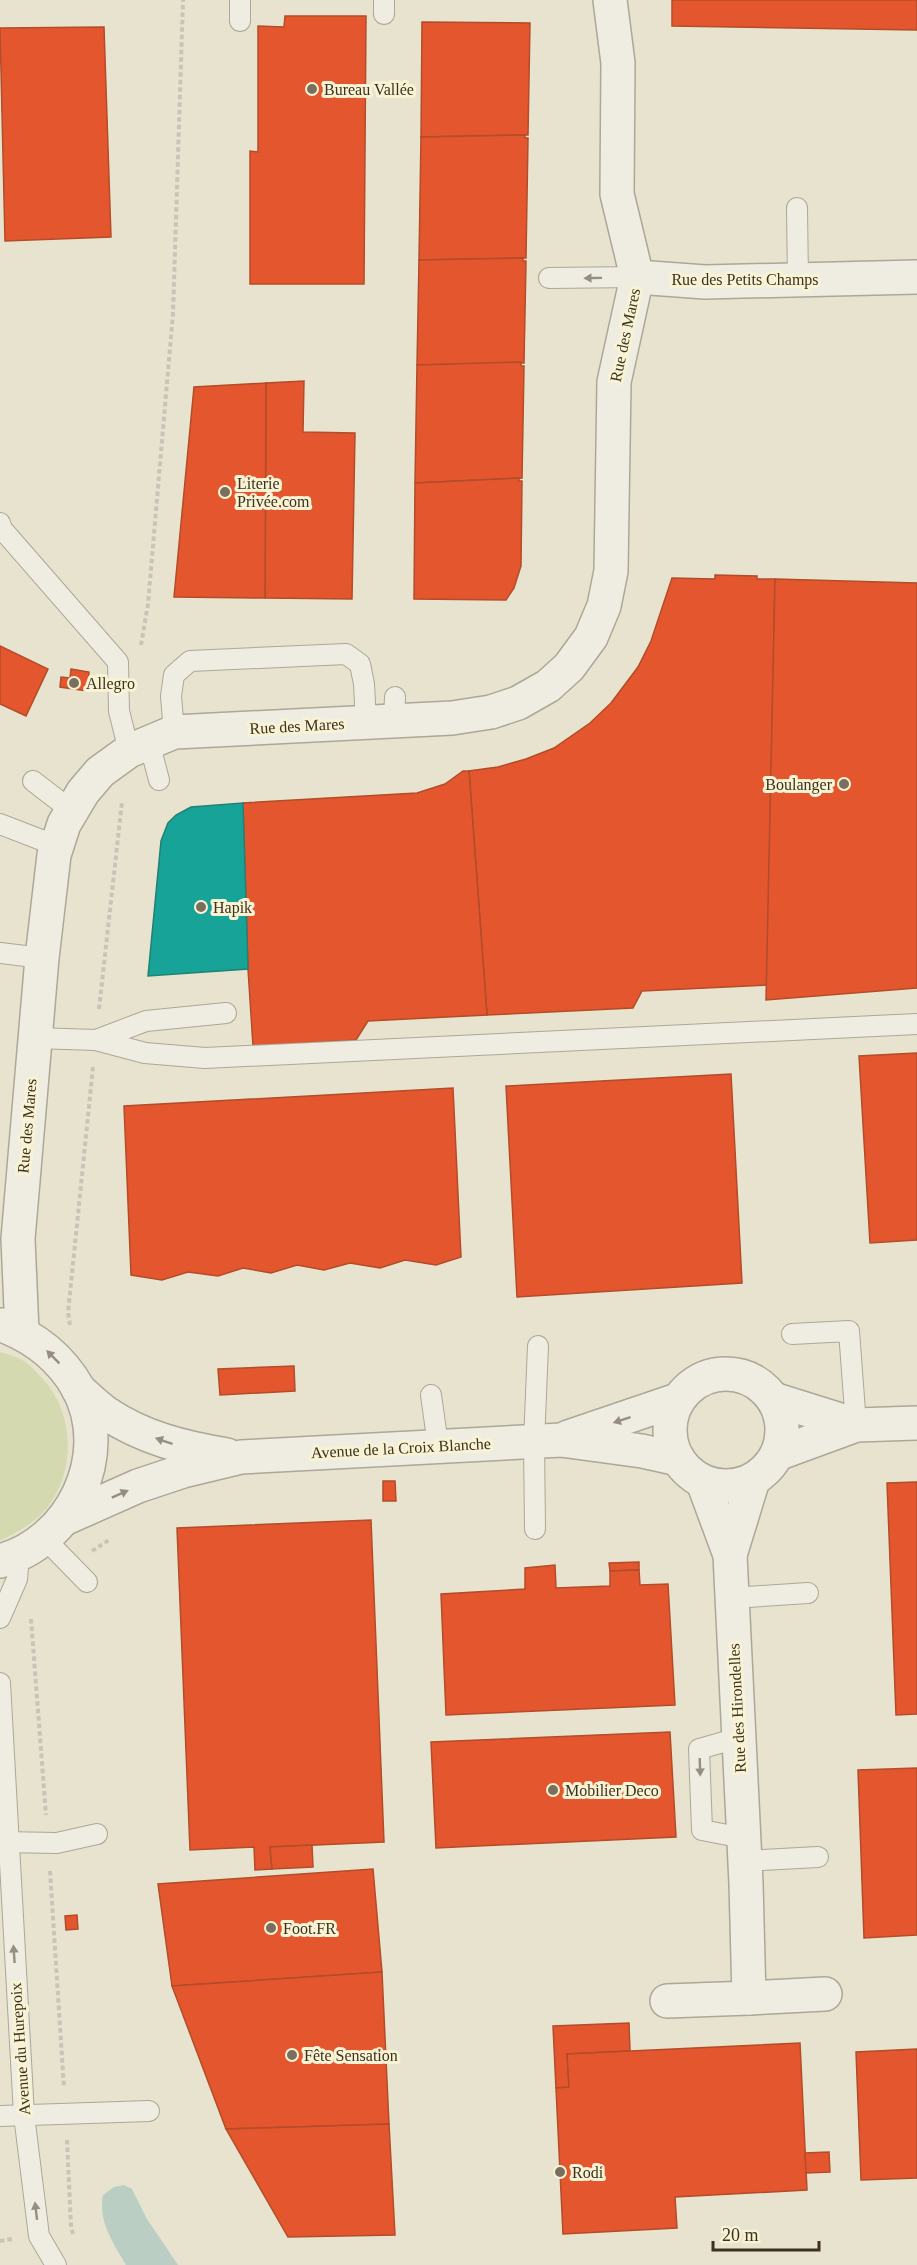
<svg xmlns="http://www.w3.org/2000/svg" width="917" height="2265" viewBox="0 0 917 2265" font-family="'Times New Roman',serif">
	<style>
		.green { fill: #d4d9b0 }
		.water { fill: #bacec4 }
		.shops { fill: #e4572e; stroke: #b24c29; stroke-width: 1.5 }
		.public { fill: #17a398; stroke: #228173; stroke-width: 1.5 }
		.lines { fill: none; stroke-linecap: round; stroke-linejoin: round }
		.service-casing { stroke: #ada797; stroke-width: 22 }
		.minor-casing { stroke: #ada797; stroke-width: 36 }
		.path { stroke: #c8c4b7; stroke-width: 4; stroke-dasharray: 4.5 3; stroke-linecap: butt }
		.service { stroke: #efece1; stroke-width: 20 }
		.minor { stroke: #efece1; stroke-width: 33 }
		.oneway { fill: #968e80 }
		.poi-dot { fill: #796f5c; stroke: #f8f3d5; stroke-width: 2 }
		.labels { text-anchor: middle; dominant-baseline: central; stroke-width: 6; stroke-linejoin: round; paint-order: stroke }
		.poi-label { font-size: 16px; fill: #3d311e; stroke: #f8f3d5; text-anchor: start }
		.street-label { font-size: 16px; fill: #3d311e; stroke: #f8f3d5 }
	</style>
	<rect width="100%" height="100%" fill="#e8e3ce"/>
	<!-- green -->
	<path class="green" d="M 0,1352 C 7,1354 15,1356 22,1360 C 28,1363 34,1370 39,1375 C 73,1408 77,1463 51,1502 C 39,1521 19,1531 0,1541 Z"/>
	<!-- water -->
	<path class="water" d="M 124,2185 L 132,2189 L 147,2219 L 178,2265 L 126,2265 C 113,2242 98,2222 103,2195 L 114,2187 Z"/>
	<!-- shops -->
	<g class="shops">
		<path d="M 672,0 L 917,0 L 917,30 L 672,26 Z"/>
		<path d="M 285,16 L 366,16 L 364,284 L 250,284 L 250,151 L 258,152 L 258,26 L 284,27 Z"/>
		<path d="M 422,22 L 530,23 L 528,135 L 421,137 Z"/>
		<path d="M 104,27 L 111,237 L 5,241 L 0,28 Z"/>
		<path d="M 525,135 L 525,138 L 528,138 L 526,258 L 419,260 L 421,137 Z"/>
		<path d="M 523,258 L 523,261 L 526,261 L 524,363 L 417,365 L 419,260 Z"/>
		<path d="M 521,362 L 521,366 L 524,366 L 522,478 L 415,483 L 417,365 Z"/>
		<path d="M 304,381 L 303,432 L 355,433 L 352,599 L 265,598 L 266,383 Z"/>
		<path d="M 266,383 L 265,598 L 174,597 L 194,387 Z"/>
		<path d="M 519,478 L 519,481 L 522,481 L 521,566 L 514,588 L 506,600 L 414,599 L 415,483 Z"/>
		<path d="M 715,575 L 757,576 L 757,579 L 775,579 L 767,985 L 642,991 L 633,1008 L 487,1015 L 469,771 L 498,767 L 526,759 L 554,748 L 590,723 L 611,703 L 638,667 L 651,641 L 672,578 L 715,579 Z"/>
		<path d="M 775,579 L 917,583 L 917,988 L 766,1000 Z"/>
		<path d="M 0,646 L 48,669 L 26,716 L 0,704 Z"/>
		<path d="M 71,669 L 89,672 L 87,691 L 60,687 L 61,677 L 70,678 Z"/>
		<path d="M 463,771 L 469,771 L 487,1015 L 368,1021 L 356,1040 L 253,1046 L 248,969 L 243,803 L 417,793 L 445,784 Z"/>
		<path d="M 917,1053 L 917,1240 L 870,1243 L 859,1056 Z"/>
		<path d="M 731,1074 L 742,1283 L 517,1297 L 506,1086 Z"/>
		<path d="M 453,1088 L 461,1257 L 436,1265 L 405,1260 L 380,1268 L 350,1263 L 324,1270 L 297,1265 L 271,1273 L 243,1268 L 218,1276 L 188,1272 L 162,1280 L 131,1275 L 124,1106 Z"/>
		<path d="M 294,1366 L 295,1391 L 220,1395 L 218,1369 Z"/>
		<path d="M 383,1481 L 395,1481 L 396,1501 L 383,1501 Z"/>
		<path d="M 917,1482 L 917,1714 L 896,1715 L 887,1483 Z"/>
		<path d="M 371,1520 L 384,1842 L 270,1847 L 272,1869 L 255,1870 L 254,1847 L 190,1850 L 177,1528 Z"/>
		<path d="M 639,1562 L 639,1570 L 610,1571 L 609,1563 Z"/>
		<path d="M 555,1565 L 556,1588 L 610,1586 L 610,1571 L 639,1570 L 640,1585 L 668,1584 L 675,1705 L 446,1715 L 441,1594 L 525,1589 L 525,1568 Z"/>
		<path d="M 670,1732 L 676,1837 L 436,1848 L 431,1742 Z"/>
		<path d="M 917,1768 L 917,1935 L 864,1938 L 858,1770 Z"/>
		<path d="M 312,1845 L 313,1867 L 272,1869 L 270,1847 Z"/>
		<path d="M 373,1869 L 382,1972 L 172,1986 L 158,1884 Z"/>
		<path d="M 77,1915 L 78,1929 L 66,1930 L 65,1916 Z"/>
		<path d="M 382,1972 L 389,2124 L 226,2129 L 172,1986 Z"/>
		<path d="M 629,2023 L 630,2051 L 567,2054 L 569,2087 L 556,2088 L 553,2026 Z"/>
		<path d="M 800,2043 L 807,2190 L 675,2197 L 677,2228 L 563,2234 L 556,2088 L 569,2087 L 567,2054 Z"/>
		<path d="M 917,2049 L 917,2178 L 861,2180 L 856,2052 Z"/>
		<path d="M 389,2124 L 395,2235 L 288,2237 L 226,2129 Z"/>
		<path d="M 829,2152 L 830,2172 L 806,2173 L 805,2153 Z"/>
	</g>
	<!-- public -->
	<path class="public" d="M 243,803 L 248,969 L 148,976 L 161,841 L 168,823 L 176,815 L 191,807 Z"/>
	<g class="lines">
		<!-- service casing -->
		<g class="service-casing">
			<g id="service">
				<path d="M 240,0 L 240,21"/>
				<path d="M 384,0 L 384,14"/>
				<path d="M 797,208 L 798,280"/>
				<path d="M 549,278 L 637,277"/>
				<path d="M 0,523 L 2,529 L 118,662 L 119,711 L 129,751"/>
				<path d="M 394,721 L 395,697"/>
				<path d="M 174,732 L 171,696 L 174,675 L 190,661 L 346,654 L 360,664 L 364,684 L 366,723"/>
				<path d="M 149,742 L 159,780"/>
				<path d="M 33,781 L 72,811"/>
				<path d="M 0,824 L 57,846"/>
				<path d="M 0,953 L 42,958"/>
				<path d="M 35,1038 L 96,1040 L 146,1021 L 226,1013"/>
				<path d="M 96,1040 L 145,1053 L 205,1058 L 917,1024"/>
				<path d="M 792,1334 L 849,1331 L 856,1425"/>
				<path d="M 431,1395 L 438,1445"/>
				<path d="M 535,1529 L 534,1442 L 538,1346"/>
				<path d="M 45,1539 L 87,1582"/>
				<path d="M 732,1598 L 808,1593"/>
				<path d="M 0,1618 L 17,1579 L 19,1556"/>
				<path d="M 0,1683 L 24,2115 L 39,2236 L 56,2265"/>
				<path d="M 738,1738 L 699,1749 L 702,1830 L 743,1838"/>
				<path d="M 0,1842 L 57,1843 L 97,1834"/>
				<path d="M 745,1861 L 818,1857"/>
				<path d="M 0,2116 L 149,2111"/>
			</g>
		</g>
		<!-- minor casing -->
		<g class="minor-casing">
			<g id="minor">
				<path d="M 610,0 L 618,63 L 617,194 L 637,277 L 705,282 L 917,277"/>
				<path d="M 22,1332 L 18,1239 L 42,958 L 54,855 L 64,824 L 83,792 L 100,772 L 129,751 L 174,732 L 452,718 L 491,712 L 518,703 L 548,686 L 569,667 L 591,637 L 604,606 L 611,571 L 614,382 L 637,277"/>
				<circle cx="726" cy="1430" r="56"/>
				<path d="M 78,1389 C 87,1397 96,1406 106,1413 C 143,1438 184,1448 227,1455"/>
				<path d="M 773,1399 L 856,1425"/>
				<path d="M 568,1437 L 677,1400"/>
				<path d="M 777,1454 L 856,1425 L 917,1423"/>
				<path d="M 66,1518 L 138,1486 L 183,1471 L 241,1457 L 561,1440 L 642,1451 L 678,1459"/>
				<path d="M 730,1555 L 753,1480"/>
				<path d="M 0,1561 C 71,1542 114,1456 78,1388 C 61,1358 34,1337 2,1325"/>
				<path d="M 749,1998 L 825,1994"/>
				<path d="M 667,2001 L 749,1998 L 746,1883 L 730,1555 L 703,1482"/>
			</g>
		</g>
		<!-- path -->
		<g class="path">
			<path d="M 141,645 L 148,604 L 173,313 L 183,0"/>
			<path d="M 99,1009 L 122,802"/>
			<path d="M 70,1325 L 68,1313 L 93,1067"/>
			<path d="M 92,1551 L 109,1540"/>
			<path d="M 31,1619 L 46,1815"/>
			<path d="M 50,1871 L 64,2088"/>
			<path d="M 67,2140 L 71,2227 L 73,2234"/>
			<path d="M 0,2241 L 12,2239"/>
		</g>
		<!-- service -->
		<use href="#service" class="service"/>
		<!-- minor -->
		<use href="#minor" class="minor"/>
	</g>
	<!-- one-way arrows -->
	<defs><path id="oneway-solid" d="M-6-.8H1V-3.2L6.5 0L1 3.2V.8H-6Z" transform="scale(1.5)"/></defs>
	<g class="oneway">
		<use href="#oneway-solid" transform="translate(593 278) rotate(179)"/>
		<use href="#oneway-solid" transform="translate(53 1357) rotate(-135)"/>
		<use href="#oneway-solid" transform="translate(622 1420) rotate(162)"/>
		<use href="#oneway-solid" transform="translate(164 1441) rotate(-161)"/>
		<use href="#oneway-solid" transform="translate(120 1494) rotate(-24)"/>
		<use href="#oneway-solid" transform="translate(700 1767) rotate(88)"/>
		<use href="#oneway-solid" transform="translate(14 1954) rotate(-94)"/>
		<use href="#oneway-solid" transform="translate(36 2211) rotate(-97)"/>
	</g>
	<!-- markers -->
	<g class="poi-dot">
		<circle cx="312" cy="89" r="6"/>
		<circle cx="225" cy="492" r="6"/>
		<circle cx="74" cy="683" r="6"/>
		<circle cx="844" cy="784" r="6"/>
		<circle cx="201" cy="907" r="6"/>
		<circle cx="553" cy="1790" r="6"/>
		<circle cx="271" cy="1928" r="6"/>
		<circle cx="292" cy="2055" r="6"/>
		<circle cx="560" cy="2172" r="6"/>
	</g>
	<g class="labels">
		<!-- poi labels -->
		<g class="poi-label">
			<text x="324" y="89">Bureau Vallée</text>
			<text x="237" y="483">Literie<tspan x="237" dy="18">Privée.com</tspan></text>
			<text x="86" y="683">Allegro</text>
			<text x="832" y="784" text-anchor="end">Boulanger</text>
			<text x="213" y="907">Hapik</text>
			<text x="565" y="1790">Mobilier Deco</text>
			<text x="283" y="1928">Foot.FR</text>
			<text x="304" y="2055">Fête Sensation</text>
			<text x="572" y="2172">Rodi</text>
		</g>
		<!-- street labels -->
		<g class="street-label">
			<text x="745" y="279">Rue des Petits Champs</text>
			<text transform="translate(625 335) rotate(-78)">Rue des Mares</text>
			<text transform="translate(297 726) rotate(-3)">Rue des Mares</text>
			<text transform="translate(27 1126) rotate(-85)">Rue des Mares</text>
			<text transform="translate(401 1448) rotate(-3)">Avenue de la Croix Blanche</text>
			<text transform="translate(737 1708) rotate(-93)">Rue des Hirondelles</text>
			<text transform="translate(20 2049) rotate(-94)">Avenue du Hurepoix</text>
		</g>
	</g>
	<!-- scale -->
	<path d="M713 2241v9h106v-9" fill="none" stroke="#3d311e" stroke-width="3"/>
	<text x="722" y="2241" font-size="18" fill="#3d311e" stroke="#f8f3d5" stroke-width="4.5" paint-order="stroke">20 m</text>
</svg>
